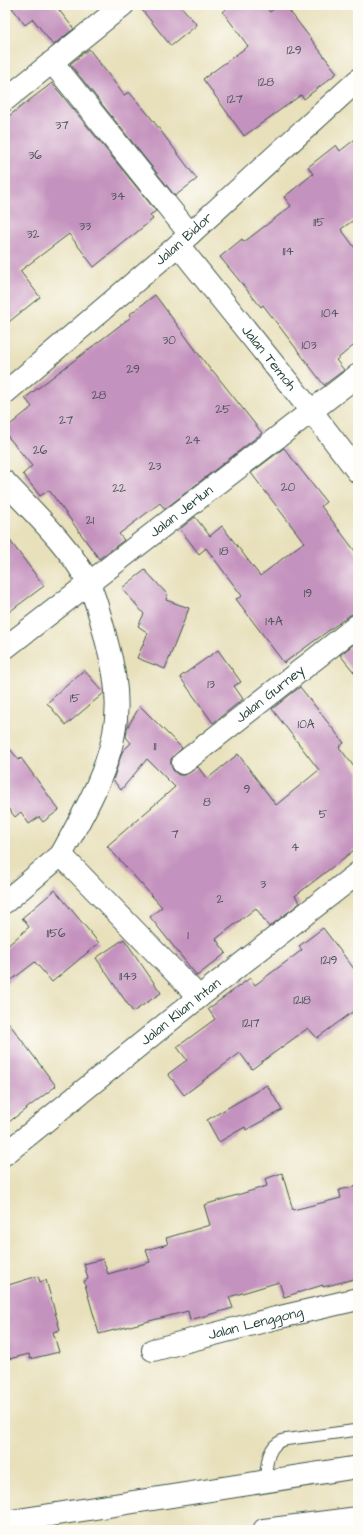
<svg xmlns="http://www.w3.org/2000/svg" width="363" height="1535" viewBox="0 0 363 1535" font-family="'Architects Daughter',sans-serif">
	<style>
		.building { fill: #c492be }
		.lines { fill: none; stroke-linecap: round; stroke-linejoin: round }
		.service-casing { stroke: #3d5548; stroke-width: 13 }
		.minor-casing { stroke: #3d5548; stroke-width: 24 }
		.secondary-casing { stroke: #3d5548; stroke-width: 24 }
		.service { stroke: #fff; stroke-width: 11 }
		.minor { stroke: #fff; stroke-width: 22 }
		.secondary { stroke: #fff; stroke-width: 22 }
		.labels { text-anchor: middle; dominant-baseline: central; stroke-width: 3; stroke-linejoin: round; paint-order: stroke }
		.number-label { font-size: 12px; fill: #485256 }
		.street-label { font-size: 14px; fill: #1f3d34; stroke: #fdfcf7 }
	</style>
	<rect width="100%" height="100%" fill="#fdfcf7"/>
	<filter id="ink" filterUnits="userSpaceOnUse"><feTurbulence type="fractalNoise" baseFrequency=".025" numOctaves="2"/><feDisplacementMap in="SourceGraphic" scale="8" xChannelSelector="R" yChannelSelector="G"/><feConvolveMatrix kernelMatrix="1 2 1 2 8 2 1 2 1" color-interpolation-filters="sRGB"/></filter>
	<filter id="wash" filterUnits="userSpaceOnUse"><feTurbulence type="fractalNoise" baseFrequency=".012" numOctaves="4" result="noise"/><feDisplacementMap in="SourceGraphic" scale="16" xChannelSelector="R" yChannelSelector="G"/><feGaussianBlur stdDeviation="0.9" result="paint"/><feColorMatrix in="noise" values="0 0 0 0 0 0 0 0 0 0 0 0 0 0 0 0 0 1.4 0 .05"/><feComposite in="paint" operator="in"/></filter>
	<g filter="url(#wash)">
		<rect width="100%" height="100%" fill="#e8e0bb"/>
		<g id="blocks">
			<!-- building -->
			<g class="building">
				<path d="M 10,5 L 55,5 L 74,29 L 53,45 L 33,19 L 25,25 Z"/>
				<path d="M 138,5 L 180,5 L 197,25 L 171,46 Z"/>
				<path d="M 231,5 L 265,5 L 270,12 L 279,5 L 285,5 L 337,73 L 304,99 L 301,95 L 244,136 L 203,79 L 248,46 L 223,12 Z"/>
				<path d="M 89,49 L 124,95 L 129,92 L 148,114 L 197,179 L 175,196 L 70,64 Z"/>
				<path d="M 52,83 L 156,211 L 150,215 L 153,219 L 94,267 L 69,234 L 20,271 L 40,297 L 5,325 L 5,119 Z"/>
				<path d="M 358,137 L 358,217 L 341,229 L 358,252 L 358,342 L 336,360 L 344,370 L 324,385 L 263,305 L 261,307 L 220,257 L 242,239 L 244,242 L 291,206 L 284,197 L 313,174 L 308,167 L 336,145 L 340,151 Z"/>
				<path d="M 155,295 L 212,372 L 213,371 L 262,433 L 165,509 L 160,503 L 119,534 L 124,540 L 99,559 L 49,490 L 40,496 L 23,474 L 32,466 L 5,433 L 5,429 L 32,407 L 25,398 L 131,317 L 130,314 Z"/>
				<path d="M 284,448 L 326,502 L 321,506 L 358,555 L 358,613 L 350,615 L 284,663 L 236,599 L 242,596 L 206,548 L 199,554 L 180,529 L 195,517 L 210,536 L 222,526 L 260,576 L 304,542 L 251,473 Z"/>
				<path d="M 5,534 L 44,586 L 5,615 Z"/>
				<path d="M 145,570 L 167,594 L 166,600 L 189,608 L 165,669 L 137,658 L 148,633 L 138,626 L 144,614 L 122,588 Z"/>
				<path d="M 358,641 L 358,677 L 340,655 Z"/>
				<path d="M 218,650 L 241,682 L 234,686 L 243,699 L 213,723 L 180,677 Z"/>
				<path d="M 84,670 L 104,693 L 66,725 L 47,703 Z"/>
				<path d="M 300,687 L 344,743 L 339,747 L 358,772 L 358,847 L 295,896 L 300,903 L 269,927 L 256,908 L 216,939 L 226,953 L 197,976 L 150,917 L 162,907 L 107,846 L 175,787 L 147,759 L 121,790 L 113,780 L 122,752 L 131,743 L 126,737 L 127,728 L 140,706 L 182,748 L 171,759 L 171,764 L 173,770 L 179,775 L 185,775 L 198,767 L 207,779 L 238,754 L 276,805 L 319,770 L 272,709 Z"/>
				<path d="M 5,743 L 19,760 L 21,758 L 59,810 L 43,822 L 39,817 L 29,824 L 21,812 L 15,817 L 5,804 Z"/>
				<path d="M 55,890 L 99,943 L 52,982 L 35,962 L 5,985 L 5,948 L 29,927 L 22,918 Z"/>
				<path d="M 323,928 L 358,974 L 358,1008 L 317,1038 L 308,1028 L 252,1069 L 240,1053 L 184,1095 L 168,1074 L 187,1060 L 177,1047 L 215,1019 L 208,1009 L 250,978 L 255,985 L 302,950 L 299,946 Z"/>
				<path d="M 124,939 L 161,993 L 133,1012 L 96,958 Z"/>
				<path d="M 5,1018 L 56,1086 L 5,1125 Z"/>
				<path d="M 267,1085 L 282,1110 L 246,1130 L 245,1127 L 219,1142 L 207,1120 Z"/>
				<path d="M 282,1173 L 293,1210 L 341,1198 L 339,1190 L 358,1186 L 358,1278 L 323,1287 L 323,1285 L 284,1297 L 279,1282 L 229,1297 L 233,1308 L 190,1320 L 188,1311 L 99,1334 L 84,1281 L 88,1279 L 84,1264 L 103,1259 L 108,1274 L 150,1262 L 146,1250 L 168,1244 L 166,1238 L 210,1225 L 204,1205 L 267,1186 L 265,1179 Z"/>
				<path d="M 38,1276 L 40,1282 L 46,1280 L 60,1330 L 53,1332 L 59,1352 L 30,1359 L 29,1354 L 5,1360 L 5,1286 Z"/>
			</g>
		</g>
	</g>
	<g filter="url(#ink)">
		<use href="#blocks" fill-opacity="0" stroke="#3d5548" stroke-width="1"/>
		<g class="lines">
			<!-- service casing -->
			<g class="service-casing">
				<path id="service" d="M 265,1482 C 267,1465 266,1447 283,1440 L 358,1430"/>
			</g>
			<!-- minor casing -->
			<g class="minor-casing">
				<g id="minor">
					<path d="M 52,62 L 190,234"/>
					<path d="M 5,100 L 123,5"/>
					<path id="s1" d="M 178,245 L 312,412 L 358,472"/>
					<path id="s2" d="M 5,393 L 178,245 L 358,80"/>
					<path d="M 5,482 C 34,513 68,544 88,582 C 97,601 102,623 107,643 C 115,671 120,703 114,733 C 106,776 82,816 61,855 L 199,997"/>
					<path id="s3" d="M 5,648 L 358,375"/>
					<path id="s4" d="M 183,763 L 358,625"/>
					<path d="M 5,902 L 61,855"/>
					<path id="s5" d="M 5,1154 L 199,997 L 358,873"/>
					<path id="s6" d="M 153,1350 L 276,1318 L 358,1299"/>
					<path d="M 5,1522 L 358,1467"/>
				</g>
			</g>
			<!-- secondary casing -->
			<g class="secondary-casing">
				<path id="secondary" d="M 264,1530 L 358,1518"/>
			</g>
			<!-- service -->
			<use href="#service" class="service"/>
			<!-- minor -->
			<use href="#minor" class="minor"/>
			<!-- secondary -->
			<use href="#secondary" class="secondary"/>
		</g>
	</g>
	<g class="labels">
		<!-- number labels -->
		<g class="number-label">
			<text x="294" y="50">129</text>
			<text x="266" y="82">128</text>
			<text x="235" y="99">127</text>
			<text x="62" y="125">37</text>
			<text x="35" y="155">36</text>
			<text x="118" y="196">34</text>
			<text x="319" y="222">115</text>
			<text x="85" y="226">33</text>
			<text x="33" y="234">32</text>
			<text x="288" y="251">114</text>
			<text x="330" y="313">104</text>
			<text x="169" y="340">30</text>
			<text x="309" y="345">103</text>
			<text x="133" y="369">29</text>
			<text x="99" y="395">28</text>
			<text x="223" y="409">25</text>
			<text x="66" y="420">27</text>
			<text x="193" y="440">24</text>
			<text x="40" y="450">26</text>
			<text x="155" y="466">23</text>
			<text x="288" y="487">20</text>
			<text x="119" y="488">22</text>
			<text x="90" y="520">21</text>
			<text x="224" y="551">18</text>
			<text x="308" y="593">19</text>
			<text x="274" y="621">14A</text>
			<text x="211" y="684">13</text>
			<text x="75" y="698">15</text>
			<text x="306" y="724">10A</text>
			<text x="155" y="746">11</text>
			<text x="247" y="789">9</text>
			<text x="207" y="802">8</text>
			<text x="323" y="814">5</text>
			<text x="175" y="834">7</text>
			<text x="295" y="847">4</text>
			<text x="263" y="884">3</text>
			<text x="220" y="899">2</text>
			<text x="56" y="933">1156</text>
			<text x="188" y="935">1</text>
			<text x="329" y="960">1219</text>
			<text x="128" y="976">1143</text>
			<text x="302" y="1000">1218</text>
			<text x="251" y="1023">1217</text>
		</g>
		<!-- street labels -->
		<g class="street-label">
			<text stroke="none"><textPath href="#s2" startOffset="236">Jalan Bidor</textPath></text>
			<text stroke="none"><textPath href="#s1" startOffset="145">Jalan Temoh</textPath></text>
			<text stroke="none"><textPath href="#s3" startOffset="223">Jalan Jerlun</textPath></text>
			<text stroke="none"><textPath href="#s4" startOffset="111">Jalan Gurney</textPath></text>
			<text stroke="none"><textPath href="#s5" startOffset="226">Jalan Klian Intan</textPath></text>
			<text stroke="none"><textPath href="#s6" startOffset="106">Jalan Lenggong</textPath></text>
		</g>
	</g>
	<!-- margin -->
	<rect width="363" height="1535" fill="none" stroke="#fdfcf7" stroke-width="20"/>
</svg>
